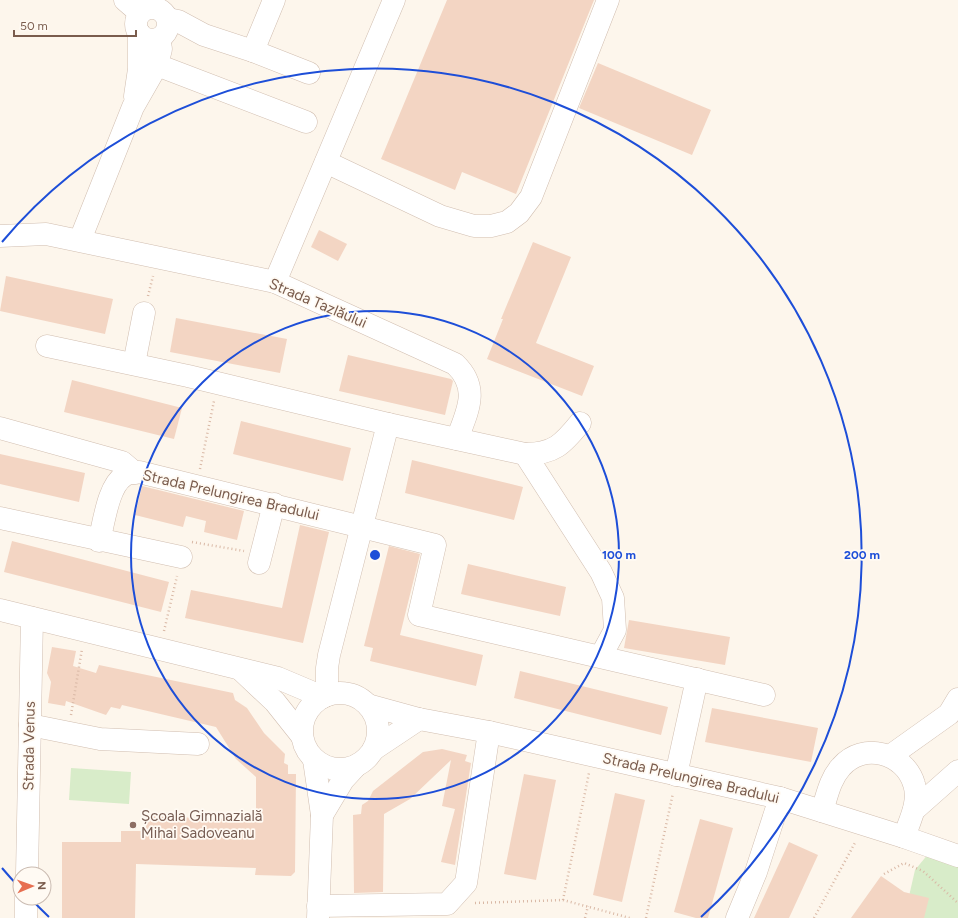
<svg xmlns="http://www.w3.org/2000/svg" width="958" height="918" viewBox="0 0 958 918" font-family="Figtree,sans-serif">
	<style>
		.green { fill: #d8ecc9 }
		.building { fill: #f3d5c3 }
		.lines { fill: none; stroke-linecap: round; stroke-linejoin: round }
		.minor-casing { stroke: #d1beb0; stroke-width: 23 }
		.path { stroke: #d9b8a5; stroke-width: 2.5; stroke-dasharray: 1 3; stroke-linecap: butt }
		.minor { stroke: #fff; stroke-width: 22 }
		.ring { fill: none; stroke: #1d4ed8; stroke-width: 2 }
		.education-dot { fill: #8d6e63; stroke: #fffaf3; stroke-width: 1.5 }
		.labels { text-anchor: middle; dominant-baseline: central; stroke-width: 3.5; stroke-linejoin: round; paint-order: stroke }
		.street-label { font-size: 15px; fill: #7a5c4d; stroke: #fffaf3 }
		.education-label { font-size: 15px; fill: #785e54; stroke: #fffaf3; text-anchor: start }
		.centre { fill: #1d4ed8; stroke: #fffaf3; stroke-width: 2 }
		.ring-label { font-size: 12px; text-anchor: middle; font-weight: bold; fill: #1d4ed8; stroke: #fffaf3; stroke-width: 3.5; stroke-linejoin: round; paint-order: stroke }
	</style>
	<rect width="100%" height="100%" fill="#fdf6ec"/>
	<!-- green -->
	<g class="green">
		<path d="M 71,768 L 131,772 L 129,804 L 69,800 Z"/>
		<path d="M 929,853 L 958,864 L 958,918 L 904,918 L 915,870 Z"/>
	</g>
	<!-- building -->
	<g class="building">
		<path d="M 447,0 L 594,0 L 516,194 L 462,172 L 455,190 L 381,159 Z"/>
		<path d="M 598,63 L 711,110 L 692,155 L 579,108 Z"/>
		<path d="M 319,230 L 347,244 L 338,261 L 311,247 Z"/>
		<path d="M 533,242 L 571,257 L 536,343 L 594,366 L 582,396 L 487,359 L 503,319 L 501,319 Z"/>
		<path d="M 6,276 L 113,299 L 105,334 L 0,311 Z"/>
		<path d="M 176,318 L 287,339 L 280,373 L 170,352 Z"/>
		<path d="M 348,355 L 451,379 L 453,381 L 445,415 L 339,391 Z"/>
		<path d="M 72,380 L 182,408 L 174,439 L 64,412 Z"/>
		<path d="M 241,421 L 351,448 L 343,481 L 233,454 Z"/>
		<path d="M 0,454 L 85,473 L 79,502 L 0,484 Z"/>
		<path d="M 412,460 L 523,487 L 514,520 L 405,493 Z"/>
		<path d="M 142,486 L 244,511 L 237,540 L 204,532 L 206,521 L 186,516 L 183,527 L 135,515 Z"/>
		<path d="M 300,525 L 329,532 L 303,643 L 185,618 L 191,590 L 282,608 Z"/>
		<path d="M 12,541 L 169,582 L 161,612 L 4,572 Z"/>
		<path d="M 389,546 L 420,554 L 400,635 L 483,655 L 476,686 L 370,661 L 373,648 L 364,646 Z"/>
		<path d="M 468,564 L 566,587 L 560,616 L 461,594 Z"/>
		<path d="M 629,620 L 730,637 L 725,665 L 624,648 Z"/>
		<path d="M 52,647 L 76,651 L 73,666 L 96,673 L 99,665 L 233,693 L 235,700 L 247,708 L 264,733 L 285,754 L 284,763 L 288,765 L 288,774 L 296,774 L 295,872 L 291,876 L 255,875 L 256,868 L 136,864 L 135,918 L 62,918 L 62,842 L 121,842 L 121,831 L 146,831 L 146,816 L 256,820 L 256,777 L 236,759 L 216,727 L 122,705 L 120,709 L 111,707 L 106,715 L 66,701 L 65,706 L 48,703 L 51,682 L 47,673 Z"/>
		<path d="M 520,671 L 668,707 L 661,735 L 514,698 Z"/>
		<path d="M 712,708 L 818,728 L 811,762 L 705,742 Z"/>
		<path d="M 442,749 L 467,755 L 465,761 L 471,763 L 455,865 L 441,862 L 455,809 L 442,806 L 451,760 L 410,799 L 384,814 L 383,892 L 354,893 L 353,815 L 361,814 L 362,805 L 368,801 L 373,791 L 423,752 Z"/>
		<path d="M 524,774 L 556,780 L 536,880 L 504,874 Z"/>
		<path d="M 615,793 L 645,800 L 622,902 L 593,895 Z"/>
		<path d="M 700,819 L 733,828 L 708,918 L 696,918 L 674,912 Z"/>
		<path d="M 789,842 L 818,855 L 789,918 L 754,918 Z"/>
		<path d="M 881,876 L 904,892 L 929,898 L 924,918 L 851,918 Z"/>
	</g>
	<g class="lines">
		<!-- minor casing -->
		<g class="minor-casing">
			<g id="minor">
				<path d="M 125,0 L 140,13"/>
				<circle cx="152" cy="24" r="16"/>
				<path d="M 168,19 L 178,21 L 204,35 L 253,51 L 274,0"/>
				<path d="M 253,51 L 309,73"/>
				<path d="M 157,65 L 306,122"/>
				<path d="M 135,96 L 139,69 L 139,33"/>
				<path d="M 326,162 L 440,216 L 474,226 L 491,226 L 507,222 L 519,213 L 531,197 L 608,0"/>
				<path d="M 0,236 L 46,234 L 275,282 L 455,364 C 480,388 468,410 457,439"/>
				<path d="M 80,240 L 133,107 L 157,65 L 161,49 L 159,39"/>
				<path d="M 275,282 L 394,0"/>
				<path d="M 47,346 L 188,376 L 388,424 L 525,454 C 554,454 563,444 580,423"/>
				<path d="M 134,364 L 144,313"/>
				<path d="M 0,428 L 122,462 L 135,473"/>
				<path d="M 525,454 L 601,572 L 613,598 L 615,630 L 601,656"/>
				<path d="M 0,518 L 181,557"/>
				<path d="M 99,541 C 104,523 108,486 124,476 C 127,473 134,473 139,472 L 435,545 L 419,615 L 764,695"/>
				<path d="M 259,563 L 274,504"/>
				<path d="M 0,610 L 278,678 L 323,697"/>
				<path d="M 241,670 L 275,702 L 302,736"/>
				<circle cx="340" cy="731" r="38"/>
				<path d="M 327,695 L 327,668 L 329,655 L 388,424"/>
				<path d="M 368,705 L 419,719 L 489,732 L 780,798 L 904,837 L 958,856"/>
				<path d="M 30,725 L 100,739 L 198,744"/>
				<path d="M 374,749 L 419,719"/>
				<path d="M 890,756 L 949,714 L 958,699"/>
				<path d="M 314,760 L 322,815 L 318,918"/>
				<path d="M 676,775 L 697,679"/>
				<path d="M 914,810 L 958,771"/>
				<path d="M 822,811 C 827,796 830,779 841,767 C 863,741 905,753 914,784 C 920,801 910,820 904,837"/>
				<path d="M 322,815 L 343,780 L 355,767"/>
				<path d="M 27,874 L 32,618"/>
				<path d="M 318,906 L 447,904 L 466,883 L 489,732"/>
				<path d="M 26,918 L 26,898"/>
				<path d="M 737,918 L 756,872 L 780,798"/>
			</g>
		</g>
		<!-- path -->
		<g class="path">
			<path d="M 148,296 L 153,276"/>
			<path d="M 200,469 L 214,401"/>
			<path d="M 192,542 L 244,551"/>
			<path d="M 164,631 L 177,576"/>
			<path d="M 71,715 L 82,649"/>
			<path d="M 884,874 L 904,863 L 923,871 L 958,903"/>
			<path d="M 563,900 L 589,773"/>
			<path d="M 475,903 L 563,900 L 630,918"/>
			<path d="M 585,918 L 588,906"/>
			<path d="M 646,918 L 673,793"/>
			<path d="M 814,918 L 856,841"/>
		</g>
		<!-- minor -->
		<use href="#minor" class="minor"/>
	</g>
	<!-- distance rings -->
	<g class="ring">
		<circle cx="375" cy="555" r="244"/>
		<path d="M49 917A487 487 0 0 1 31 899M19 887A487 487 0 0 1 2 868M2 242A487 487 0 1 1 701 917"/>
	</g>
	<!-- markers -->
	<circle class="education-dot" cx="133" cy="825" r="4"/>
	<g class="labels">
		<!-- street labels -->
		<g class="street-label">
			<text transform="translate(318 303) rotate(23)">Strada Tazlăului</text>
			<text transform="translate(231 495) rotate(13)">Strada Prelungirea Bradului</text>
			<text transform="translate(29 746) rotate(-89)">Strada Venus</text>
			<text transform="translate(691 778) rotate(13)">Strada Prelungirea Bradului</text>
		</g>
		<!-- education labels -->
		<g class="education-label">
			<text x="141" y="816">Școala Gimnazială<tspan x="141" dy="17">Mihai Sadoveanu</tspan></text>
		</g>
	</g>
	<circle cx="375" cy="555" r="6" class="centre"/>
	<g class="ring-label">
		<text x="619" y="559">100 m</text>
		<text x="862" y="559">200 m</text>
	</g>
	<!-- north arrow -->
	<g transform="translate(32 886) rotate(88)"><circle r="19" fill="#fffaf3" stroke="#cabbb1"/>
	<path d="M0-3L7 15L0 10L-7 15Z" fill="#e76f51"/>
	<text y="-6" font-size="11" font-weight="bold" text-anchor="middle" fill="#7a5c4d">N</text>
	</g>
	<!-- scale -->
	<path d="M14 30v6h122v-6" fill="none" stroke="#7a5c4d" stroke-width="2"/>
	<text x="20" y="30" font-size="12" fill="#7a5c4d" stroke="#fffaf3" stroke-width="3" paint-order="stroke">50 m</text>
</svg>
